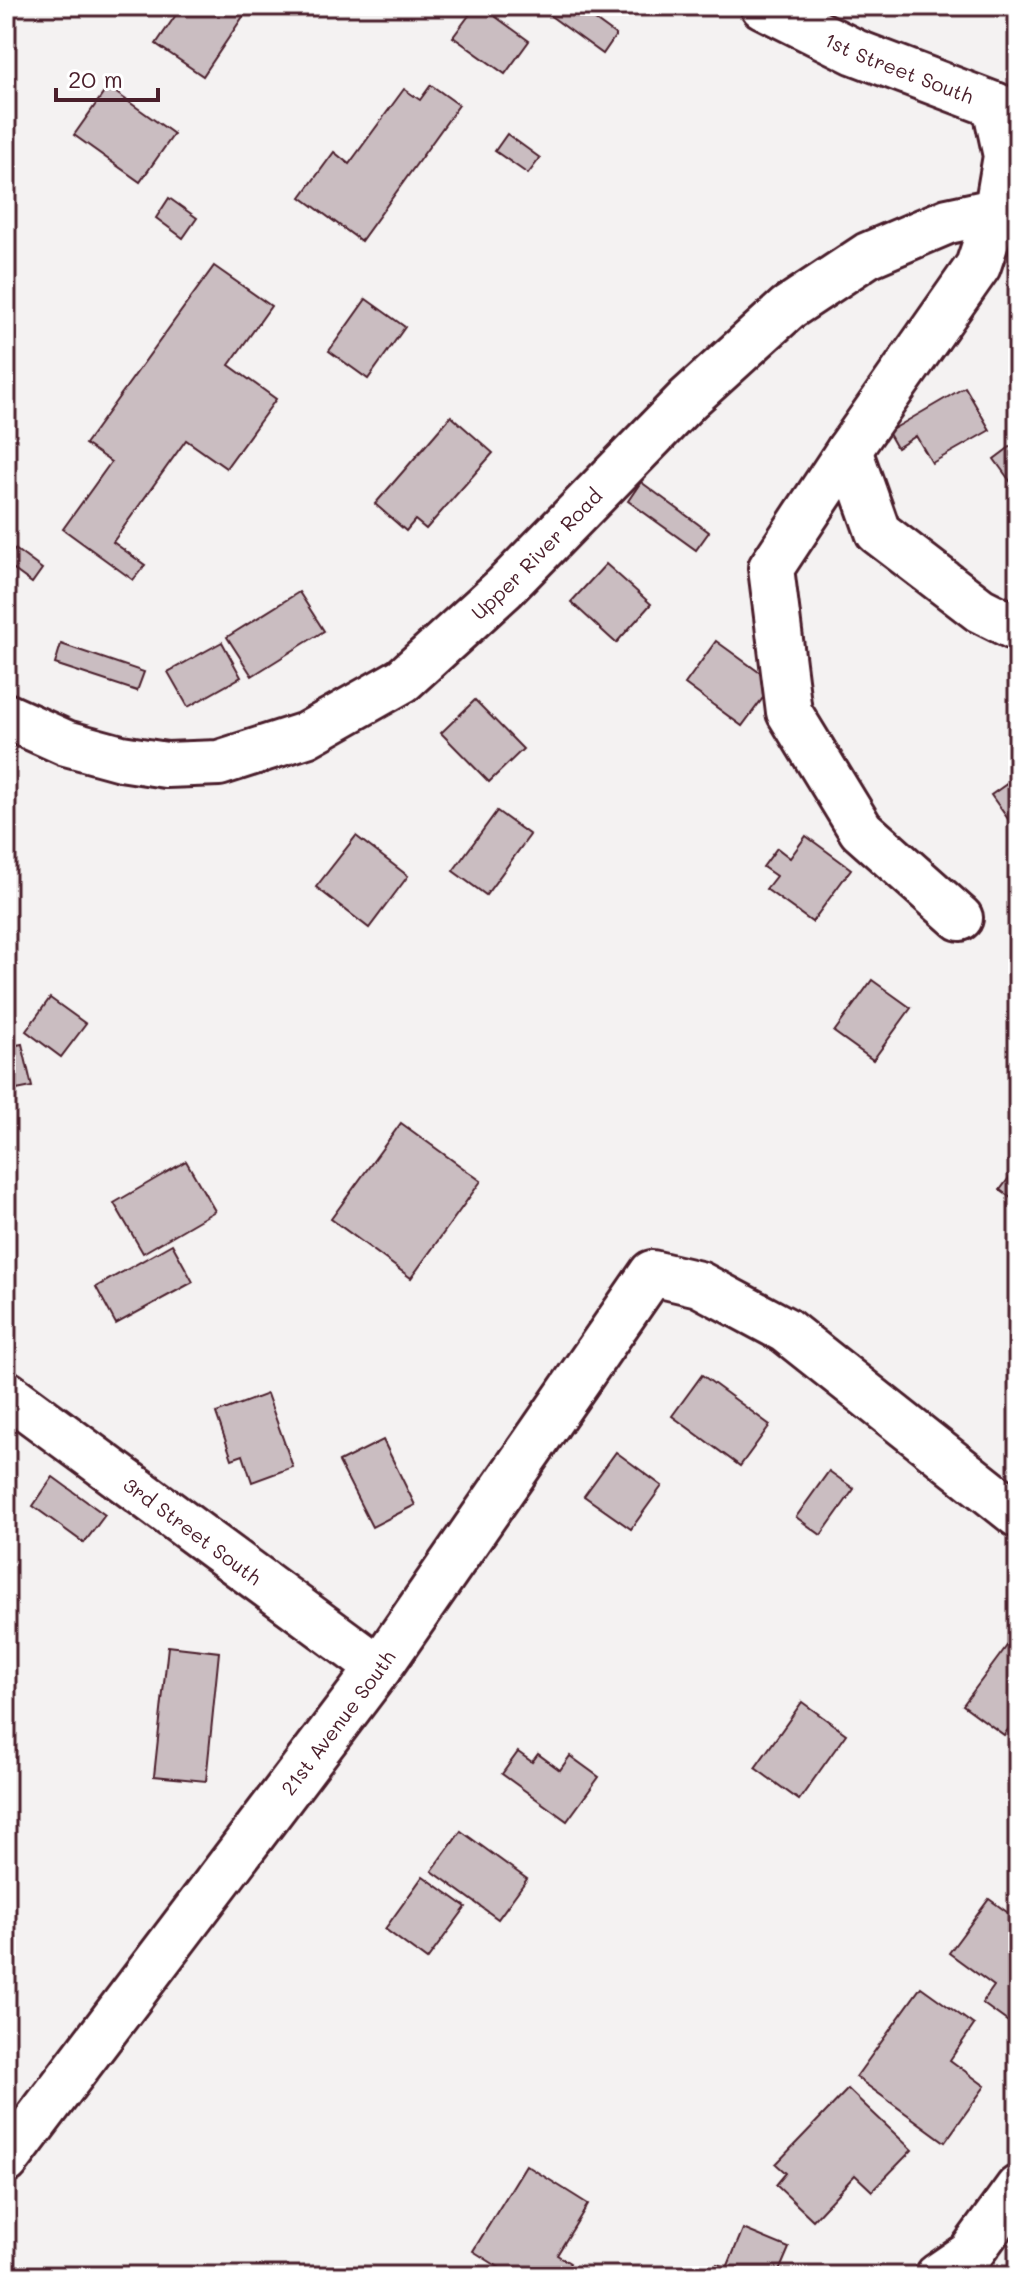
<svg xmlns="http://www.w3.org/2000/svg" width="1024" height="2282" viewBox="0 0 1024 2282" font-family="Mali,sans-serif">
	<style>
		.building { fill: #cabdc1; stroke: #4a1f2b; stroke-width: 2 }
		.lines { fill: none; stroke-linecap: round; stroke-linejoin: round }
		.minor-casing { stroke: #4a1f2b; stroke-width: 50 }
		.minor { stroke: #fff; stroke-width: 44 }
		.labels { text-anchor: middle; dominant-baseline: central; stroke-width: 7; stroke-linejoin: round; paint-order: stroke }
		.street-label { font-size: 20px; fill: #4a1f2b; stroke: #fff }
	</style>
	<rect width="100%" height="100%" fill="#f4f2f2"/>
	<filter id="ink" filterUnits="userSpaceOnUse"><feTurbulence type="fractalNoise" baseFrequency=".0125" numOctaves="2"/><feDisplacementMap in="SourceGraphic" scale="16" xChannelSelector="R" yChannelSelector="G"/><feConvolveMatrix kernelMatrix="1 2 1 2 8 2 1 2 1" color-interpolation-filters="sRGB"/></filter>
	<g filter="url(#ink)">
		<!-- building -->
		<g class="building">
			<path d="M 182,6 L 250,6 L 203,76 L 156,44 Z"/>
			<path d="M 476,6 L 481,6 L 529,41 L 505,74 L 453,37 Z"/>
			<path d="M 537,6 L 576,6 L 616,35 L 603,54 Z"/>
			<path d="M 431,85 L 459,105 L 361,241 L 301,197 L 334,152 L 349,164 L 404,89 L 420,100 Z"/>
			<path d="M 108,87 L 174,134 L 140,182 L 74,135 Z"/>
			<path d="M 507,134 L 540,158 L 528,174 L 495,151 Z"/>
			<path d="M 169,198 L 197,218 L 183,238 L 156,218 Z"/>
			<path d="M 214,266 L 271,306 L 229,365 L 276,399 L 226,468 L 186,440 L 113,542 L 145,565 L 133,580 L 63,529 L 111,462 L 85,444 Z"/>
			<path d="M 366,299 L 405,327 L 368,379 L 329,351 Z"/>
			<path d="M 965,387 L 990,430 L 932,463 L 916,436 L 897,448 L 888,432 Z"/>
			<path d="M 451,416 L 493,453 L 426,529 L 415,520 L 406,531 L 375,504 Z"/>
			<path d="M 1018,441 L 1018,492 L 994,459 Z"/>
			<path d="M 641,482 L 709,532 L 696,550 L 628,501 Z"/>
			<path d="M 15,549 L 42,569 L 32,583 L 6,564 Z"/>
			<path d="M 606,564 L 651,604 L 616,643 L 571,602 Z"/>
			<path d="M 299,592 L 324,631 L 252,676 L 227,637 Z"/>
			<path d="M 716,641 L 774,683 L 742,726 L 685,684 Z"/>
			<path d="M 222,642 L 241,677 L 188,707 L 168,672 Z"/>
			<path d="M 61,644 L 144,672 L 137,691 L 55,664 Z"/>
			<path d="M 475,700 L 523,749 L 489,782 L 441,733 Z"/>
			<path d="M 1018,776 L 1018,833 L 991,795 Z"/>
			<path d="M 497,811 L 530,835 L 486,895 L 453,871 Z"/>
			<path d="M 356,836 L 408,876 L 369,928 L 316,887 Z"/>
			<path d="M 806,836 L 851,869 L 812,922 L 766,889 L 776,876 L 763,867 L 777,848 L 790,858 Z"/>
			<path d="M 872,980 L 911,1008 L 873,1060 L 834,1032 Z"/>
			<path d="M 50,998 L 86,1024 L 61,1057 L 26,1031 Z"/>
			<path d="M 22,1044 L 32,1087 L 6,1092 L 6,1047 Z"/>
			<path d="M 401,1123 L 481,1181 L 411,1278 L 331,1219 Z"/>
			<path d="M 186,1161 L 215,1211 L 143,1253 L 114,1203 Z"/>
			<path d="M 1017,1167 L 1018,1168 L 1018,1203 L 1000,1190 Z"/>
			<path d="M 172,1244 L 193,1282 L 116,1324 L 96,1287 Z"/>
			<path d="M 702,1375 L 770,1425 L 740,1466 L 672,1416 Z"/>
			<path d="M 267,1394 L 293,1467 L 252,1482 L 243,1455 L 232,1459 L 216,1413 Z"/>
			<path d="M 383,1440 L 415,1505 L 372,1527 L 339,1462 Z"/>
			<path d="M 616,1452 L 662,1486 L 631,1529 L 584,1496 Z"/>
			<path d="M 829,1471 L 854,1489 L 821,1535 L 796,1517 Z"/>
			<path d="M 53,1477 L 105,1515 L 84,1543 L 33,1506 Z"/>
			<path d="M 1018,1631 L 1018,1716 L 1004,1735 L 963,1705 Z"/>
			<path d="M 168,1646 L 219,1652 L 206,1781 L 154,1776 Z"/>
			<path d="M 802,1702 L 846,1734 L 799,1800 L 755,1768 Z"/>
			<path d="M 518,1752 L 532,1762 L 538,1754 L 560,1770 L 570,1756 L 599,1777 L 567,1821 L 502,1774 Z"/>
			<path d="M 461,1831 L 527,1879 L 498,1919 L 432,1871 Z"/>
			<path d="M 423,1876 L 466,1907 L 427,1960 L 385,1929 Z"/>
			<path d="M 989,1899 L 1018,1920 L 1018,2029 L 982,2003 L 994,1986 L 949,1953 Z"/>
			<path d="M 921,1987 L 974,2025 L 950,2060 L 985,2086 L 945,2142 L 856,2077 Z"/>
			<path d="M 848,2089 L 912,2150 L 872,2191 L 855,2175 L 813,2220 L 776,2185 L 786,2173 L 776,2164 Z"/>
			<path d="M 526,2165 L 588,2204 L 557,2255 L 570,2263 L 562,2276 L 495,2276 L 500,2268 L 473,2251 Z"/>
			<path d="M 743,2229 L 789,2248 L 777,2276 L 712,2276 L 717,2264 L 727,2268 Z"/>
		</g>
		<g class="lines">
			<!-- minor casing -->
			<g class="minor-casing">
				<g id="minor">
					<path id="s1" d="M 763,6 L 855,52 L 1018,114"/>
					<path d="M 849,450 L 878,532 L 980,610 L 1018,629"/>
					<path id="s2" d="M 6,716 L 66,743 L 121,758 L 166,765 L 219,763 L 306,735 L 403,680 L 504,588 L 688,399 L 788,308 L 868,255 L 948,221 L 1018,206"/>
					<path d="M 960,918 L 861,830 L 789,712 L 771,568 L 849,450 L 978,266 L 997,209 L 1006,156 L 995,105"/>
					<path id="s3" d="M 6,1393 L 379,1668"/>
					<path id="s4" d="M 6,2161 L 379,1668 L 652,1273 L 699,1284 L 785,1330 L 1018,1515"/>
					<path d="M 938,2276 L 970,2254 L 1018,2188"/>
				</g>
			</g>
			<!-- minor -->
			<use href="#minor" class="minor"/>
		</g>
	</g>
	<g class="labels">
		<!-- street labels -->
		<g class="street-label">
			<text stroke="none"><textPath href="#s1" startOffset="150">1st Street South</textPath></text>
			<text stroke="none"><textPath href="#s2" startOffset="608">Upper River Road</textPath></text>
			<text stroke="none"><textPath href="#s3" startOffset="232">3rd Street South</textPath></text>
			<text stroke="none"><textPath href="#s4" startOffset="550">21st Avenue South</textPath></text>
		</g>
	</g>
	<!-- margin -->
	<rect width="1024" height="2282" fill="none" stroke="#fff" stroke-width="32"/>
	<rect x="16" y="16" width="992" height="2250" fill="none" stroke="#4a1f2b" stroke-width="3" filter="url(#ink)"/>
	<!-- scale -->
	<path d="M56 88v12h102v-12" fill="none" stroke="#4a1f2b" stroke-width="4"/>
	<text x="68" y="88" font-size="24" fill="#4a1f2b" stroke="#ffffff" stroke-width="6" paint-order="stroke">20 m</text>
</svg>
